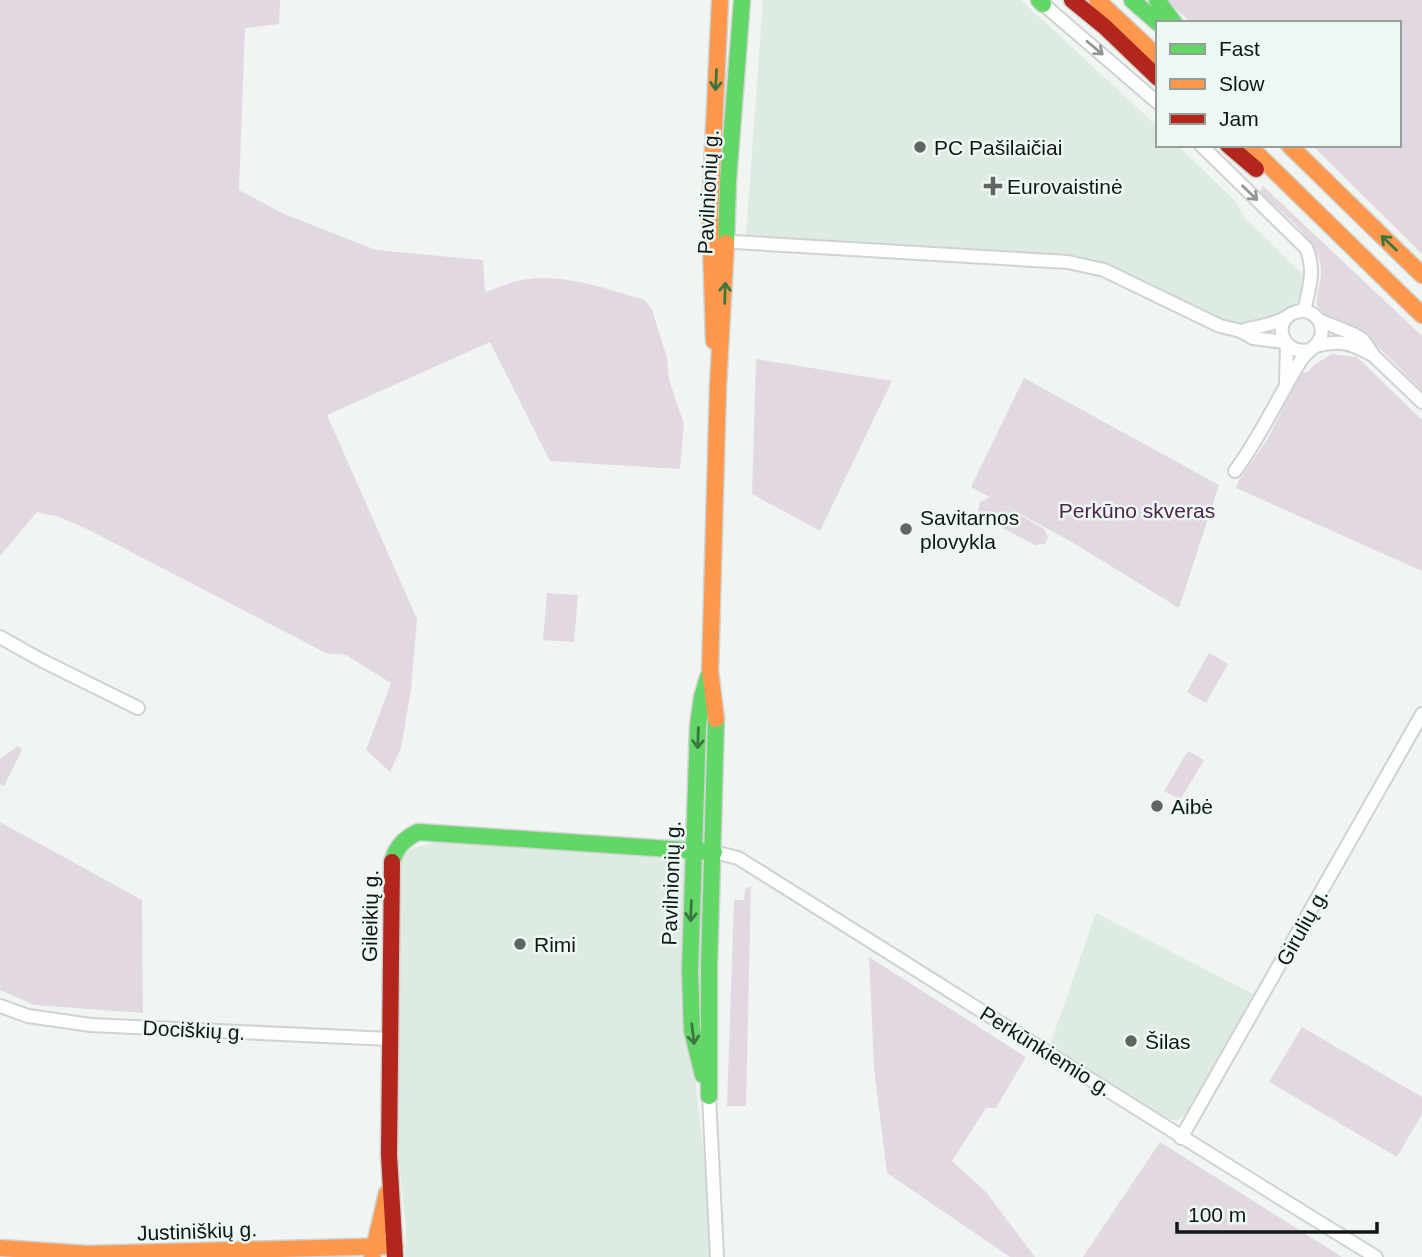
<svg xmlns="http://www.w3.org/2000/svg" width="1422" height="1257" viewBox="0 0 1422 1257" font-family="Helvetica,sans-serif">
	<style>
		.built { fill: #deebe3 }
		.green { fill: #e2d8e2 }
		.lines { fill: none; stroke-linecap: round; stroke-linejoin: round }
		.street-casing { stroke: #ced2d0; stroke-width: 16 }
		.fast-casing { stroke: #ced2d0; stroke-width: 19 }
		.slow-casing { stroke: #ced2d0; stroke-width: 19 }
		.jam-casing { stroke: #ced2d0; stroke-width: 19 }
		.street { stroke: #fdfefd; stroke-width: 12 }
		.fast { stroke: #63d668; stroke-width: 16 }
		.slow { stroke: #ff974d; stroke-width: 16 }
		.jam { stroke: #b3261e; stroke-width: 16 }
		.oneway { stroke: #939694 }
		.oneway2 { stroke: #3a763e }
		.poi-dot { fill: #606462; stroke: #edf8f2; stroke-width: 2.5 }
		.labels { text-anchor: middle; dominant-baseline: central; stroke-width: 5; stroke-linejoin: round; paint-order: stroke }
		.poi-label { font-size: 21px; fill: #121614; stroke: #edf8f2; text-anchor: start }
		.street-label { font-size: 21px; fill: #121614; stroke: #edf8f2 }
		.park-label { font-size: 21px; fill: #51254f; stroke: #edf8f2 }
	</style>
	<rect width="100%" height="100%" fill="#f0f5f2"/>
	<!-- built -->
	<g class="built">
		<path d="M 763,0 L 1021,0 L 1158,127 L 1158,145 L 1177,145 L 1236,202 L 1244,217 L 1305,277 L 1301,295 L 1292,307 L 1272,322 L 1249,324 L 1222,319 L 1200,311 L 1098,263 L 1075,255 L 746,235 Z"/>
		<path d="M 437,842 L 678,859 L 684,862 L 687,874 L 681,996 L 687,1046 L 694,1068 L 707,1184 L 711,1257 L 405,1257 L 406,1227 L 398,1155 L 397,866 L 401,858 L 412,848 Z"/>
		<path d="M 1096,913 L 1257,996 L 1191,1111 L 1176,1121 L 1160,1116 L 1050,1045 Z"/>
	</g>
	<!-- green -->
	<g class="green">
		<path d="M 0,0 L 280,0 L 279,24 L 245,28 L 239,190 L 284,214 L 376,250 L 483,260 L 485,292 C 497,288 509,282 522,280 C 561,272 607,289 645,300 L 652,310 L 667,358 L 669,380 L 684,424 L 680,469 L 550,461 L 490,342 L 327,415 L 417,619 L 411,690 L 401,748 L 390,772 L 366,750 L 391,683 L 346,655 L 326,653 L 87,529 L 59,517 L 37,512 L 0,556 Z"/>
		<path d="M 1165,0 L 1422,0 L 1422,254 L 1312,145 L 1399,145 L 1399,23 L 1192,23 Z"/>
		<path d="M 1263,186 L 1422,336 L 1422,391 C 1405,374 1389,356 1371,341 C 1354,326 1331,325 1317,306 C 1316,293 1322,281 1321,268 C 1318,238 1279,211 1259,192 Z"/>
		<path d="M 1332,354 L 1357,357 L 1422,420 L 1422,571 L 1236,488 L 1239,480 L 1267,440 L 1301,373 L 1308,372 L 1315,364 Z"/>
		<path d="M 756,359 L 892,381 L 820,531 L 752,494 Z"/>
		<path d="M 1024,378 L 1219,485 L 1179,608 L 1075,544 L 1004,505 L 1044,529 L 1048,538 L 1045,544 L 1035,545 L 982,517 L 978,512 L 980,502 L 990,497 L 971,487 Z"/>
		<path d="M 547,593 L 578,595 L 574,642 L 543,640 Z"/>
		<path d="M 1209,653 L 1228,664 L 1206,703 L 1187,692 Z"/>
		<path d="M 18,746 L 22,750 L 4,786 L 0,784 L 0,759 Z"/>
		<path d="M 1188,751 L 1204,760 L 1180,800 L 1164,791 Z"/>
		<path d="M 0,822 L 142,900 L 143,1013 L 34,1005 L 0,990 Z"/>
		<path d="M 751,886 L 746,1106 L 727,1106 L 734,900 L 744,900 L 745,889 Z"/>
		<path d="M 869,957 L 1026,1057 L 996,1108 L 986,1108 L 952,1161 L 986,1192 L 1035,1257 L 1010,1257 L 887,1173 L 874,1068 Z"/>
		<path d="M 1302,1027 L 1422,1097 L 1422,1114 L 1397,1157 L 1269,1082 Z"/>
		<path d="M 1160,1142 L 1342,1257 L 1083,1257 Z"/>
	</g>
	<g class="lines">
		<!-- street casing -->
		<g class="street-casing">
			<g id="street">
				<path d="M 1043,4 L 1158,103"/>
				<path d="M 1201,145 L 1306,248 C 1316,269 1309,289 1304,311"/>
				<path d="M 717,241 L 1068,262 L 1104,270 L 1220,326 L 1241,331 L 1253,338 L 1285,342"/>
				<path d="M 1319,320 L 1353,334 L 1363,340 L 1374,356 L 1422,402"/>
				<path d="M 1241,331 C 1259,325 1269,327 1287,317"/>
				<path d="M 1315,346 C 1341,340 1348,342 1371,354"/>
				<path d="M 1286,382 L 1287,344"/>
				<path d="M 1235,471 C 1261,436 1278,397 1301,360 C 1307,351 1319,346 1321,336 C 1325,321 1311,307 1296,312 C 1271,319 1281,356 1309,350"/>
				<path d="M 0,637 L 41,660 L 138,708"/>
				<path d="M 714,852 L 738,858 C 951,991 1162,1126 1376,1257"/>
				<path d="M 0,1006 L 28,1016 L 91,1025 L 390,1039"/>
				<path d="M 709,1096 L 717,1257"/>
				<path d="M 1181,1138 L 1422,714"/>
			</g>
		</g>
		<!-- fast casing -->
		<g class="fast-casing">
			<g id="fast">
				<path d="M 1039,0 L 1043,4"/>
				<path d="M 1132,0 L 1158,23"/>
				<path d="M 1157,0 L 1174,23"/>
				<path d="M 726,243 L 728,181 L 742,0"/>
				<path d="M 392,862 C 396,847 404,839 418,832 L 714,852"/>
				<path d="M 703,1075 L 692,1030 L 690,971 L 698,726 L 702,697 L 708,677"/>
				<path d="M 709,1096 L 709,968 L 716,719"/>
			</g>
		</g>
		<!-- slow casing -->
		<g class="slow-casing">
			<g id="slow">
				<path d="M 1097,0 L 1158,57"/>
				<path d="M 1248,145 L 1422,315"/>
				<path d="M 1289,145 L 1422,275"/>
				<path d="M 714,341 L 710,213 L 720,0"/>
				<path d="M 716,719 L 710,671 L 718,385 L 726,243"/>
				<path d="M 0,1248 L 88,1254 L 395,1246"/>
				<path d="M 372,1257 L 387,1193"/>
			</g>
		</g>
		<!-- jam casing -->
		<g class="jam-casing">
			<g id="jam">
				<path d="M 1072,0 L 1105,27 L 1158,78"/>
				<path d="M 1228,145 L 1256,169"/>
				<path d="M 392,862 L 389,1155 L 395,1257"/>
			</g>
		</g>
		<!-- street -->
		<use href="#street" class="street"/>
		<!-- fast -->
		<use href="#fast" class="fast"/>
		<!-- slow -->
		<use href="#slow" class="slow"/>
		<!-- jam -->
		<use href="#jam" class="jam"/>
	</g>
	<!-- one-way arrows -->
	<defs><path id="oneway-shaft" d="M-6 0H5M1.5-3L5.5 0L1.5 3" fill="none" stroke-width="1.6" stroke-linecap="round" stroke-linejoin="round" transform="scale(1.75)"/></defs>
	<g class="oneway">
		<use href="#oneway-shaft" transform="translate(1095 48) rotate(40)"/>
		<use href="#oneway-shaft" transform="translate(1250 193) rotate(44)"/>
	</g>
	<g class="oneway2">
		<use href="#oneway-shaft" transform="translate(716 80) rotate(93)"/>
		<use href="#oneway-shaft" transform="translate(1389 243) rotate(-136)"/>
		<use href="#oneway-shaft" transform="translate(725 293) rotate(-88)"/>
		<use href="#oneway-shaft" transform="translate(698 738) rotate(92)"/>
		<use href="#oneway-shaft" transform="translate(691 911) rotate(92)"/>
		<use href="#oneway-shaft" transform="translate(693 1034) rotate(83)"/>
	</g>
	<!-- markers -->
	<g class="poi-dot">
		<circle cx="920" cy="147" r="7"/>
		<path d="M989.5 175.5h7v7h7v7h-7v7h-7v-7h-7v-7h7z"/>
		<circle cx="906" cy="529" r="7"/>
		<circle cx="1157" cy="806" r="7"/>
		<circle cx="520" cy="944" r="7"/>
		<circle cx="1131" cy="1041" r="7"/>
	</g>
	<g class="labels">
		<!-- poi labels -->
		<g class="poi-label">
			<text x="934" y="147">PC Pašilaičiai</text>
			<text x="1007" y="186">Eurovaistinė</text>
			<text x="920" y="517">Savitarnos<tspan x="920" dy="24">plovykla</tspan></text>
			<text x="1171" y="806">Aibė</text>
			<text x="534" y="944">Rimi</text>
			<text x="1145" y="1041">Šilas</text>
		</g>
		<!-- street labels -->
		<g class="street-label">
			<text transform="translate(708 192) rotate(-87)">Pavilnionių g.</text>
			<text transform="translate(671 883) rotate(-88)">Pavilnionių g.</text>
			<text transform="translate(370 916) rotate(-89)">Gileikių g.</text>
			<text transform="translate(1302 927) rotate(-61)">Girulių g.</text>
			<text transform="translate(194 1030) rotate(3)">Dociškių g.</text>
			<text transform="translate(1046 1051) rotate(32)">Perkūnkiemio g.</text>
			<text transform="translate(197 1231) rotate(-2)">Justiniškių g.</text>
		</g>
		<!-- park labels -->
		<g class="park-label">
			<text x="1137" y="510">Perkūno skveras</text>
		</g>
	</g>
	<!-- legend -->
	<rect x="1156" y="21" width="245" height="126" fill="#edf8f2" stroke="#959e99" stroke-width="2"/>
	<rect x="1170" y="44" width="35" height="10" fill="#63d668" stroke="#959e99" stroke-width="2"/>
	<text x="1219" y="56" font-size="21" fill="#121614">Fast</text>
	<rect x="1170" y="79" width="35" height="10" fill="#ff974d" stroke="#959e99" stroke-width="2"/>
	<text x="1219" y="91" font-size="21" fill="#121614">Slow</text>
	<rect x="1170" y="114" width="35" height="10" fill="#b3261e" stroke="#959e99" stroke-width="2"/>
	<text x="1219" y="126" font-size="21" fill="#121614">Jam</text>
	<!-- scale -->
	<path d="M1177 1222v10h200v-10" fill="none" stroke="#121614" stroke-width="3.5"/>
	<text x="1188" y="1222" font-size="21" fill="#121614" stroke="#edf8f2" stroke-width="5" paint-order="stroke">100 m</text>
</svg>
